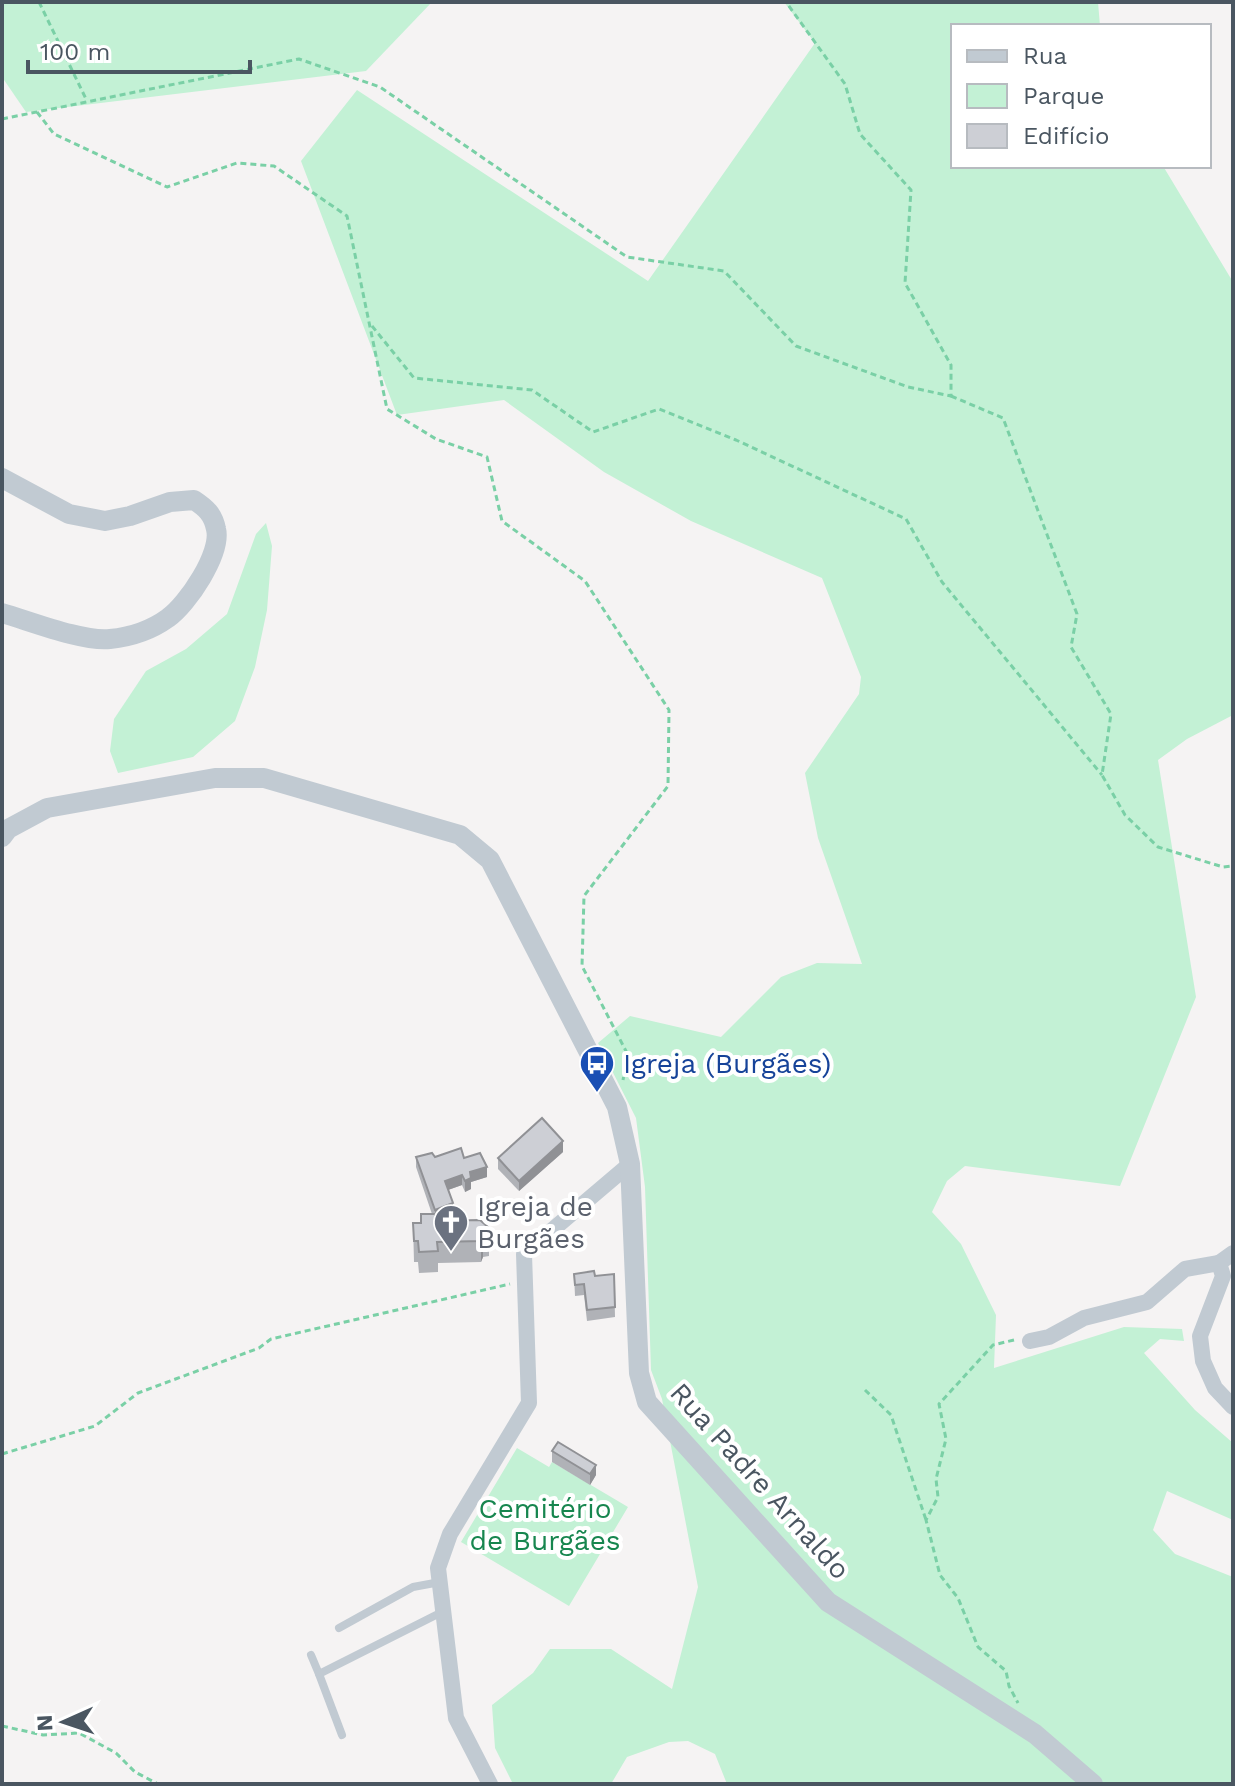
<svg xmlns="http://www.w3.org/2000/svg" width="1235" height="1786" viewBox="0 0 1235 1786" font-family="'Work Sans',sans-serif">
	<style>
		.green { fill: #c3f1d5 }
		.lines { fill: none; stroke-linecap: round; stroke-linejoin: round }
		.path { stroke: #7ad0a6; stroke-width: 3; stroke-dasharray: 6 4; stroke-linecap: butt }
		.service { stroke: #c1cad2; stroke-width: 8 }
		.minor { stroke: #c1cad2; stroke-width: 16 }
		.tertiary { stroke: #c1cad2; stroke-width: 20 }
		.wall { fill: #b0b2b7 }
		.shaded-wall { fill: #909195 }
		.building { fill: #cdcfd5; stroke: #909195; stroke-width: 2 }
		.labels { text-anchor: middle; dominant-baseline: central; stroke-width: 8; stroke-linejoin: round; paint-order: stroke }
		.transit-label { font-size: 28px; fill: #164399; stroke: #fff; text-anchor: start }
		.worship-label { font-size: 28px; fill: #5b616d; stroke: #fff; text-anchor: start }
		.street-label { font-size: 28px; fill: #4a5661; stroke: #fff }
		.park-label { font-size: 28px; fill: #17864f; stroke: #fff }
	</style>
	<rect width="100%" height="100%" fill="#f5f3f3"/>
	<!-- green -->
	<g class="green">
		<path d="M 2,2 L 432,2 L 366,71 L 26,112 L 2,77 Z"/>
		<path d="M 784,2 L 1098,2 L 1100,26 L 953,26 L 953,166 L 1163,166 L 1233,282 L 1233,715 L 1187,739 L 1158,760 L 1196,997 L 1120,1186 L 965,1166 L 947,1181 L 932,1212 L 961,1244 L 996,1315 L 994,1368 L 1124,1327 L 1182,1329 L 1184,1341 L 1160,1339 L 1144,1353 L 1195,1410 L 1233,1443 L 1233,1520 L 1167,1491 L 1153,1530 L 1175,1554 L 1233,1577 L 1233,1784 L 727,1784 L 715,1754 L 688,1741 L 669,1742 L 627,1757 L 611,1784 L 513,1784 L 495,1748 L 492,1705 L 533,1673 L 550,1649 L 611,1649 L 672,1689 L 698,1587 L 662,1399 L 651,1370 L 645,1187 L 636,1118 L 598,1043 L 630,1016 L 721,1037 L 781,977 L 817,963 L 862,964 L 818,838 L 805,773 L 859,694 L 861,677 L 822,578 L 691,521 L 604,472 L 504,400 L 397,415 L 301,161 L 357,90 L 648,281 L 815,43 Z"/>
		<path d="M 266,523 L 272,546 L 267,610 L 255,667 L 235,721 L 193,757 L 118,773 L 110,751 L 114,719 L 146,671 L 186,649 L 227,614 L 256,534 Z"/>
		<path d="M 517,1448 L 549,1467 L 552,1462 L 628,1507 L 569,1606 L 461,1542 Z"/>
	</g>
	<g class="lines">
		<!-- path -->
		<g class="path">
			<path d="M 39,2 L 87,101"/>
			<path d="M 37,112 L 54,134 L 167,187 L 237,163 L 274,166 L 347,216 L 387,409 L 436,439 L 487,457 L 502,521 L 585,581 L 669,710 L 668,786 L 584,896 L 582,966 L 628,1055 L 623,1080"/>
			<path d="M 2,119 L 299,59 L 380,87 L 627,257 L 724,271 L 796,346 L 908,387 L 951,396 L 951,365 L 905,283 L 911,190 L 860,134 L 845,84 L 786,2"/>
			<path d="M 372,326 L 414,378 L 532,390 L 593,432 L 659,409 L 736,440 L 906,519 L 942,582 L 1102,775"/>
			<path d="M 951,396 L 1003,418 L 1077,614 L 1071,647 L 1111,714 L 1102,775 L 1125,815 L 1158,847 L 1223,867 L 1233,866"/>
			<path d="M 1014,1340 L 993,1345 L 939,1404 L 946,1439 L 936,1479 L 938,1497 L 926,1520 L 940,1575 L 958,1598 L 978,1647 L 1006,1671 L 1009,1686 L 1018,1703"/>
			<path d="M 865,1390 L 891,1415 L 926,1520"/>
			<path d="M 2,1454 L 95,1426 L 138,1393 L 259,1348 L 271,1339 L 510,1284"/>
			<path d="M 2,1726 L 43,1735 L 79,1733 L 116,1753 L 135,1772 L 158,1784"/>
		</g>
		<!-- service -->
		<g class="service">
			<path d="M 339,1628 L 413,1587 L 440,1582"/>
			<path d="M 311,1655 L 319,1674"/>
			<path d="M 342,1735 L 319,1674 L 442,1612"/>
		</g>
		<!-- minor -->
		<g class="minor">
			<path d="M 1219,1263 L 1233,1253"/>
			<path d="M 1030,1341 L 1049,1337 L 1084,1318 L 1147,1302 L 1185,1269 L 1219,1263 L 1223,1276 L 1200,1336 L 1203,1361 L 1215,1388 L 1233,1407"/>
			<path d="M 490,1784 L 456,1718 L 438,1568 L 450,1534 L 529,1403 L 524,1254 L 630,1164"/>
		</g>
		<!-- tertiary -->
		<g class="tertiary">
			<path d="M 2,478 L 69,514 L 105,521 L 130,516 L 170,502 L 194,500 C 206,508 213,514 216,529 C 222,553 187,605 168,618 C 150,631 131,637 110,639 C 83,642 30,621 2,613"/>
			<path d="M 2,837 L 8,829 L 47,808 L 215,778 L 264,778 L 460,835 L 490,860 L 617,1107 L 630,1164 L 639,1373 L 647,1402 L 828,1602 L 1035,1734 L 1093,1784"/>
		</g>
	</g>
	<!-- wall -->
	<g class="wall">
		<path d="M 563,1152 L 519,1191 L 498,1169 L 498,1158 Z"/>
		<path d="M 416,1157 L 464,1158 L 487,1177 L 471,1182 L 471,1189 L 465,1192 L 462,1185 L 448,1190 L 453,1214 L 435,1221 L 489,1228 L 489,1256 L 483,1257 L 481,1262 L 438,1263 L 438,1272 L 419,1273 L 418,1262 L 414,1262 L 413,1223 L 421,1223 L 432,1214 L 416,1167 Z"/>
		<path d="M 574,1274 L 595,1276 L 614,1274 L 615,1317 L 587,1321 L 584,1295 L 575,1296 Z"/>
		<path d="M 552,1451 L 596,1475 L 590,1485 L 552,1462 Z"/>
	</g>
	<!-- shaded-wall -->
	<g class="shaded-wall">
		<path d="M 563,1141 L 563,1152 L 519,1191 L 519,1181 Z"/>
		<path d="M 487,1167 L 487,1177 L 471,1182 L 471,1189 L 465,1192 L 465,1181 L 470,1172 Z"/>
		<path d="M 462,1175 L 462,1185 L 445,1191 L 445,1181 Z"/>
		<path d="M 453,1203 L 453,1214 L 435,1220 L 435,1210 Z"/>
		<path d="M 483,1235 L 483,1257 L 481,1262 L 481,1241 Z"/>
		<path d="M 596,1465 L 596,1475 L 590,1485 L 590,1474 Z"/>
	</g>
	<!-- building -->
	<g class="building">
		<path d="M 542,1118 L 563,1141 L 519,1181 L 498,1158 Z"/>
		<path d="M 461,1148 L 464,1158 L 480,1153 L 487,1167 L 470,1172 L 471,1178 L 465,1181 L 462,1175 L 445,1181 L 453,1203 L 435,1210 L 416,1157 L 432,1153 L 435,1157 Z"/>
		<path d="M 421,1214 L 435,1214 L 435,1221 L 480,1220 L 489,1228 L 489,1235 L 483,1235 L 481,1241 L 437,1242 L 438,1251 L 419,1252 L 418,1241 L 414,1241 L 413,1223 L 421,1223 Z"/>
		<path d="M 594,1271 L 595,1276 L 614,1274 L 615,1307 L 587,1310 L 584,1284 L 575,1285 L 574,1274 Z"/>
		<path d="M 558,1442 L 596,1465 L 590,1474 L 552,1451 Z"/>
	</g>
	<!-- icons -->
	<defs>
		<g id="bus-pin" transform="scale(1.8)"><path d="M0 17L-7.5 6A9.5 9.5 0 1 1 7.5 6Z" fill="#1a4fb4" stroke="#fff"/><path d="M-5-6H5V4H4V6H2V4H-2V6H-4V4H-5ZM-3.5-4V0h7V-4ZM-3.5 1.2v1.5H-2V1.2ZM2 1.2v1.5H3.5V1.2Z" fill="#fff"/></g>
		<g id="church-pin" transform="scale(1.8)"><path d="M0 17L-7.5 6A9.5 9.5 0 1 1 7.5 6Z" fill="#6b7280" stroke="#fff"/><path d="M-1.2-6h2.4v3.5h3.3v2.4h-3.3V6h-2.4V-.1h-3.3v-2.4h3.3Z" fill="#fff"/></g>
	</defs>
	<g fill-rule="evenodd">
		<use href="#bus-pin" x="597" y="1063"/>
		<use href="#church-pin" x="451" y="1222"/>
	</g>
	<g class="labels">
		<!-- transit labels -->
		<g class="transit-label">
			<text x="623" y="1063">Igreja (Burgães)</text>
		</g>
		<!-- worship labels -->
		<g class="worship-label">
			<text x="477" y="1206">Igreja de<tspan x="477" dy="32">Burgães</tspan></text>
		</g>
		<!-- street labels -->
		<g class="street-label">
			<text transform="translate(760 1481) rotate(48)">Rua Padre Arnaldo</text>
		</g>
		<!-- park labels -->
		<g class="park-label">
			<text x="545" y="1508">Cemitério<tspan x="545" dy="32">de Burgães</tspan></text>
		</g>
	</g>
	<!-- border -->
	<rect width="1235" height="1786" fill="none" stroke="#4a5661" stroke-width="8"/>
	<!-- legend -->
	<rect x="951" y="24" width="260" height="144" fill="#ffffff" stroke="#b7bbc0" stroke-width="2"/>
	<rect x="967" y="50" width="40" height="12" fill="#c1cad2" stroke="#b7bbc0" stroke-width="2"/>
	<text x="1023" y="64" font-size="24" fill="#4a5661">Rua</text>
	<rect x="967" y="84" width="40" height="24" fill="#c3f1d5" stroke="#b7bbc0" stroke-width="2"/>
	<text x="1023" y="104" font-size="24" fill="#4a5661">Parque</text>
	<rect x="967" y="124" width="40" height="24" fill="#cdcfd5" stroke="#b7bbc0" stroke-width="2"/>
	<text x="1023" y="144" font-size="24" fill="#4a5661">Edifício</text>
	<!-- north arrow -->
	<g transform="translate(64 1722) rotate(267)" stroke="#ffffff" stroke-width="6" paint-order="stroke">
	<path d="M0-6L14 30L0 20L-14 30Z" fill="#4a5661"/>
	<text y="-12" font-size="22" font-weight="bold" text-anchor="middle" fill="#4a5661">N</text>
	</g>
	<!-- scale -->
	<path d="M28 60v12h222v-12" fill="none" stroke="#4a5661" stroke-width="4"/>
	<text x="40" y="60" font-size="24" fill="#4a5661" stroke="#ffffff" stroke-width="6" paint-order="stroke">100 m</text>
</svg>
